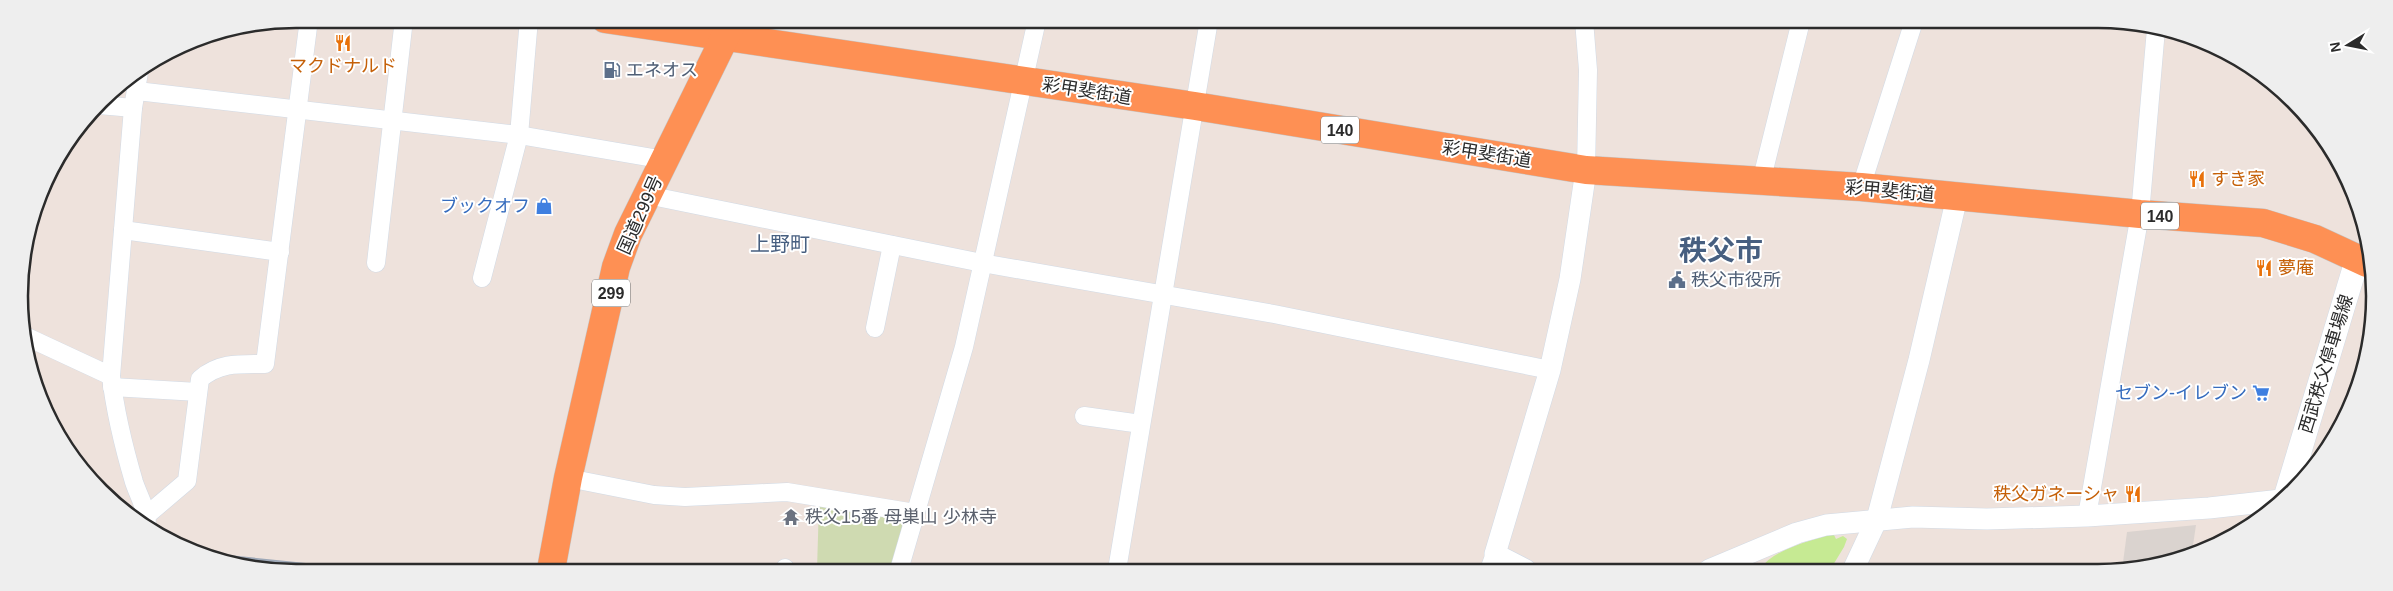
<svg xmlns="http://www.w3.org/2000/svg" width="2393" height="591" viewBox="0 0 2393 591" font-family="Helvetica,'Noto Sans JP',sans-serif">
	<style>
		.green { fill: #c6ea93 }
		.cemetery { fill: #cfdab1 }
		.plaza { fill: #dad3cf }
		.lines { fill: none; stroke-linecap: round; stroke-linejoin: round }
		.minor-casing { stroke: #d1dae5; stroke-width: 19 }
		.tertiary-casing { stroke: #d1dae5; stroke-width: 22 }
		.secondary-casing { stroke: #d1dae5; stroke-width: 25 }
		.trunk-casing { stroke: #c4c4c4; stroke-width: 29 }
		.minor { stroke: #fff; stroke-width: 18 }
		.tertiary { stroke: #fff; stroke-width: 21 }
		.secondary { stroke: #fff; stroke-width: 24 }
		.trunk { stroke: #fe9054; stroke-width: 28 }
		.rail { stroke: #9ea8b7; stroke-width: 4 }
		.labels { text-anchor: middle; dominant-baseline: central; stroke-width: 4; stroke-linejoin: round; paint-order: stroke }
		.shield { fill: #fff; stroke: #6b6b6b; stroke-width: 1 }
		.shield-label { font-size: 16px; font-weight: bold; fill: #2b2b2b }
		.food-label { font-size: 18px; fill: #c56008; stroke: #fff; text-anchor: start }
		.service-label { font-size: 18px; fill: #4e5e75; stroke: #fff; text-anchor: start }
		.street-label { font-size: 18px; fill: #2b2b2b; stroke: #fff }
		.shop-label { font-size: 18px; fill: #366cbe; stroke: #fff; text-anchor: end }
		.worship-label { font-size: 18px; fill: #5b616d; stroke: #fff; text-anchor: start }
		.quarter-label { font-size: 20px; fill: #475f80; stroke: #fff }
		.town-label { font-size: 28px; font-weight: bold; fill: #475f80; stroke: #fff }
		.rim { fill: none; stroke: #2b2b2b; stroke-width: 2.5 }
	</style>
	<rect width="100%" height="100%" fill="#eee2dc"/>
	<!-- green -->
	<path class="green" d="M 1833,533 L 1836,539 L 1843,536 L 1847,539 L 1844,547 L 1830,570 L 1759,570 C 1775,548 1809,542 1833,533 Z"/>
	<!-- cemetery -->
	<path class="cemetery" d="M 819,503 L 907,517 L 893,570 L 817,570 Z"/>
	<!-- plaza -->
	<path class="plaza" d="M 2196,525 L 2192,552 L 2133,570 L 2122,570 L 2127,532 Z"/>
	<g class="lines">
		<!-- minor casing -->
		<g class="minor-casing">
			<g id="minor">
				<path d="M 1584,20 L 1588,70 L 1586,170"/>
				<path d="M 139,72 L 133,108 L 111,376 C 115,411 124,448 134,482 C 139,497 147,509 147,525"/>
				<path d="M 137,91 L 519,135 L 665,160"/>
				<path d="M 99,105 L 133,108"/>
				<path d="M 1761,182 L 1801,21"/>
				<path d="M 1861,187 L 1914,21"/>
				<path d="M 647,195 L 982,263 L 1274,314 L 1550,370"/>
				<path d="M 123,230 L 280,252"/>
				<path d="M 376,263 L 404,19"/>
				<path d="M 482,278 L 519,135 L 529,19"/>
				<path d="M 875,328 L 892,245"/>
				<path d="M 25,336 L 111,376"/>
				<path d="M 112,387 L 198,392"/>
				<path d="M 1084,416 L 1141,424"/>
				<path d="M 568,478 L 654,495 L 685,497 L 787,492 L 915,513"/>
				<path d="M 147,515 L 187,481 L 200,379 C 220,362 240,364 265,364 L 309,19"/>
				<path d="M 2087,516 L 2140,214 L 2156,29"/>
				<path d="M 784,570 L 785,568"/>
				<path d="M 899,570 L 964,347 L 1037,20"/>
				<path d="M 1117,570 L 1209,20"/>
				<path d="M 1489,570 L 1495,554"/>
			</g>
		</g>
		<!-- tertiary casing -->
		<g class="tertiary-casing">
			<g id="tertiary">
				<path d="M 1526,570 L 1495,554 L 1550,370 L 1570,279 L 1586,170"/>
				<path d="M 1709,570 L 1797,533 L 1826,525 L 1913,517 L 1987,519 L 2087,516 L 2209,508 L 2281,500"/>
				<path d="M 1853,570 L 1877,519 L 1919,360 L 1957,197"/>
			</g>
		</g>
		<!-- secondary casing -->
		<g class="secondary-casing">
			<path id="secondary" d="M 2286,496 L 2357,260"/>
		</g>
		<!-- trunk casing -->
		<g class="trunk-casing">
			<g id="trunk">
				<path d="M 605,19 L 1195,106 L 1586,170 L 1861,187 L 2140,214 L 2263,223 L 2315,239 L 2367,263"/>
				<path d="M 551,570 L 568,478 L 616,267 L 628,234 L 733,21"/>
			</g>
		</g>
		<!-- minor -->
		<use href="#minor" class="minor"/>
		<!-- tertiary -->
		<use href="#tertiary" class="tertiary"/>
		<!-- secondary -->
		<use href="#secondary" class="secondary"/>
		<!-- trunk -->
		<use href="#trunk" class="trunk"/>
		<!-- rail -->
		<path class="rail" d="M 218,556 L 355,570"/>
	</g>
	<!-- icons -->
	<defs>
		<g id="restaurant-bare" transform="scale(1.35)"><path d="M-5-6h1v4h1v-4h1v4h1v-4h1v5L-1.5 .5V6h-2V.5L-5-1ZM5-6V6H3V1.5H1.5Q1.5-4 5-6Z" fill="#e8710a" stroke="#fff" stroke-width="2.5" paint-order="stroke"/></g>
		<g id="fuel-bare" transform="scale(1.35)"><path d="M-5.5-6h7V0h2V4h1.3V-2.5L3-4.5l.8-.8L6-3V5H2.5V1h-1V6h-7ZM-4.2-4.7v3.2H.2V-4.7Z" fill="#5c6f8a" stroke="#fff" stroke-width="2.5" paint-order="stroke"/></g>
		<g id="shop-bare" transform="scale(1.35)"><path d="M-5-2.5h2.3a2.7 3.5 0 0 1 5.4 0H5L5.5 6h-11ZM-1.5-2.5h3a1.5 2.3 0 0 0-3 0Z" fill="#3f7fe0" stroke="#fff" stroke-width="2.5" paint-order="stroke"/></g>
		<g id="civic-bare" transform="scale(1.35)"><path d="M-.6-6.5H3V-4.5H.6V-3L4-1V1h2V6H-6V1h2V-1L-.6-3ZM-1.2 2.5V6h2.4V2.5Z" fill="#5c6f8a" stroke="#fff" stroke-width="2.5" paint-order="stroke"/></g>
		<g id="supermarket-bare" transform="scale(1.35)"><path d="M-6-5.5h2.5l.6 2H6L4.5 2H-2.5L-4.4-4H-6ZM-1.5 3.2a1.3 1.3 0 1 0 .1 0ZM3 3.2a1.3 1.3 0 1 0 .1 0Z" fill="#3f7fe0" stroke="#fff" stroke-width="2.5" paint-order="stroke"/></g>
		<g id="temple-bare" transform="scale(1.35)"><path d="M0-6L5-2H3V0L6.5 2.5H4V6H1.5V3h-3V6H-4V2.5H-6.5L-3 0V-2H-5Z" fill="#6b7280" stroke="#fff" stroke-width="2.5" paint-order="stroke"/></g>
	</defs>
	<g fill-rule="evenodd">
		<use href="#restaurant-bare" x="343" y="43"/>
		<use href="#fuel-bare" x="612" y="70"/>
		<use href="#restaurant-bare" x="2197" y="179"/>
		<use href="#shop-bare" x="544" y="206"/>
		<use href="#restaurant-bare" x="2264" y="268"/>
		<use href="#civic-bare" x="1677" y="280"/>
		<use href="#supermarket-bare" x="2261" y="393"/>
		<use href="#restaurant-bare" x="2133" y="494"/>
		<use href="#temple-bare" x="791" y="517"/>
	</g>
	<g class="labels">
		<!-- shield labels -->
		<g class="shield">
			<rect x="1321" y="116.5" width="38" height="27" rx="4"/>
			<rect x="2141" y="202.5" width="38" height="27" rx="4"/>
			<rect x="592" y="279.5" width="38" height="27" rx="4"/>
		</g>
		<g class="shield-label">
			<text x="1340" y="130">140</text>
			<text x="2160" y="216">140</text>
			<text x="611" y="293">299</text>
		</g>
		<!-- food labels -->
		<g class="food-label">
			<text x="343" y="66" text-anchor="middle">マクドナルド</text>
			<text x="2211" y="179">すき家</text>
			<text x="2278" y="268">夢庵</text>
			<text x="2119" y="494" text-anchor="end">秩父ガネーシャ</text>
		</g>
		<!-- service labels -->
		<g class="service-label">
			<text x="626" y="70">エネオス</text>
			<text x="1691" y="280">秩父市役所</text>
		</g>
		<!-- street labels -->
		<g class="street-label">
			<text transform="translate(1087 91) rotate(9)">彩甲斐街道</text>
			<text transform="translate(1487 154) rotate(9)">彩甲斐街道</text>
			<text transform="translate(1890 191) rotate(5)">彩甲斐街道</text>
			<text transform="translate(640 215) rotate(-66)">国道299号</text>
			<text transform="translate(2326 364) rotate(-73)">西武秩父停車場線</text>
		</g>
		<!-- shop labels -->
		<g class="shop-label">
			<text x="530" y="206">ブックオフ</text>
			<text x="2247" y="393">セブン-イレブン</text>
		</g>
		<!-- worship labels -->
		<g class="worship-label">
			<text x="805" y="517">秩父15番 母巣山 少林寺</text>
		</g>
		<!-- quarter labels -->
		<g class="quarter-label">
			<text x="780" y="244">上野町</text>
		</g>
		<!-- town labels -->
		<g class="town-label">
			<text x="1721" y="250">秩父市</text>
		</g>
	</g>
	<!-- crop -->
	<path d="M0 0H2393V591H0ZM296 28H2098A268 268 0 0 1 2366 296V296A268 268 0 0 1 2098 564H296A268 268 0 0 1 28 296V296A268 268 0 0 1 296 28Z" fill="#eee" fill-rule="evenodd"/>
	<path class="rim" d="M296 28H2098A268 268 0 0 1 2366 296V296A268 268 0 0 1 2098 564H296A268 268 0 0 1 28 296V296A268 268 0 0 1 296 28Z"/>
	<!-- north arrow -->
	<g transform="translate(2348 45) rotate(260)" stroke="#ffffff" stroke-width="4" paint-order="stroke">
	<path d="M0-4L9 19L0 12L-9 19Z" fill="#2b2b2b"/>
	<text y="-8" font-size="14" font-weight="bold" text-anchor="middle" fill="#2b2b2b">N</text>
	</g>
</svg>
